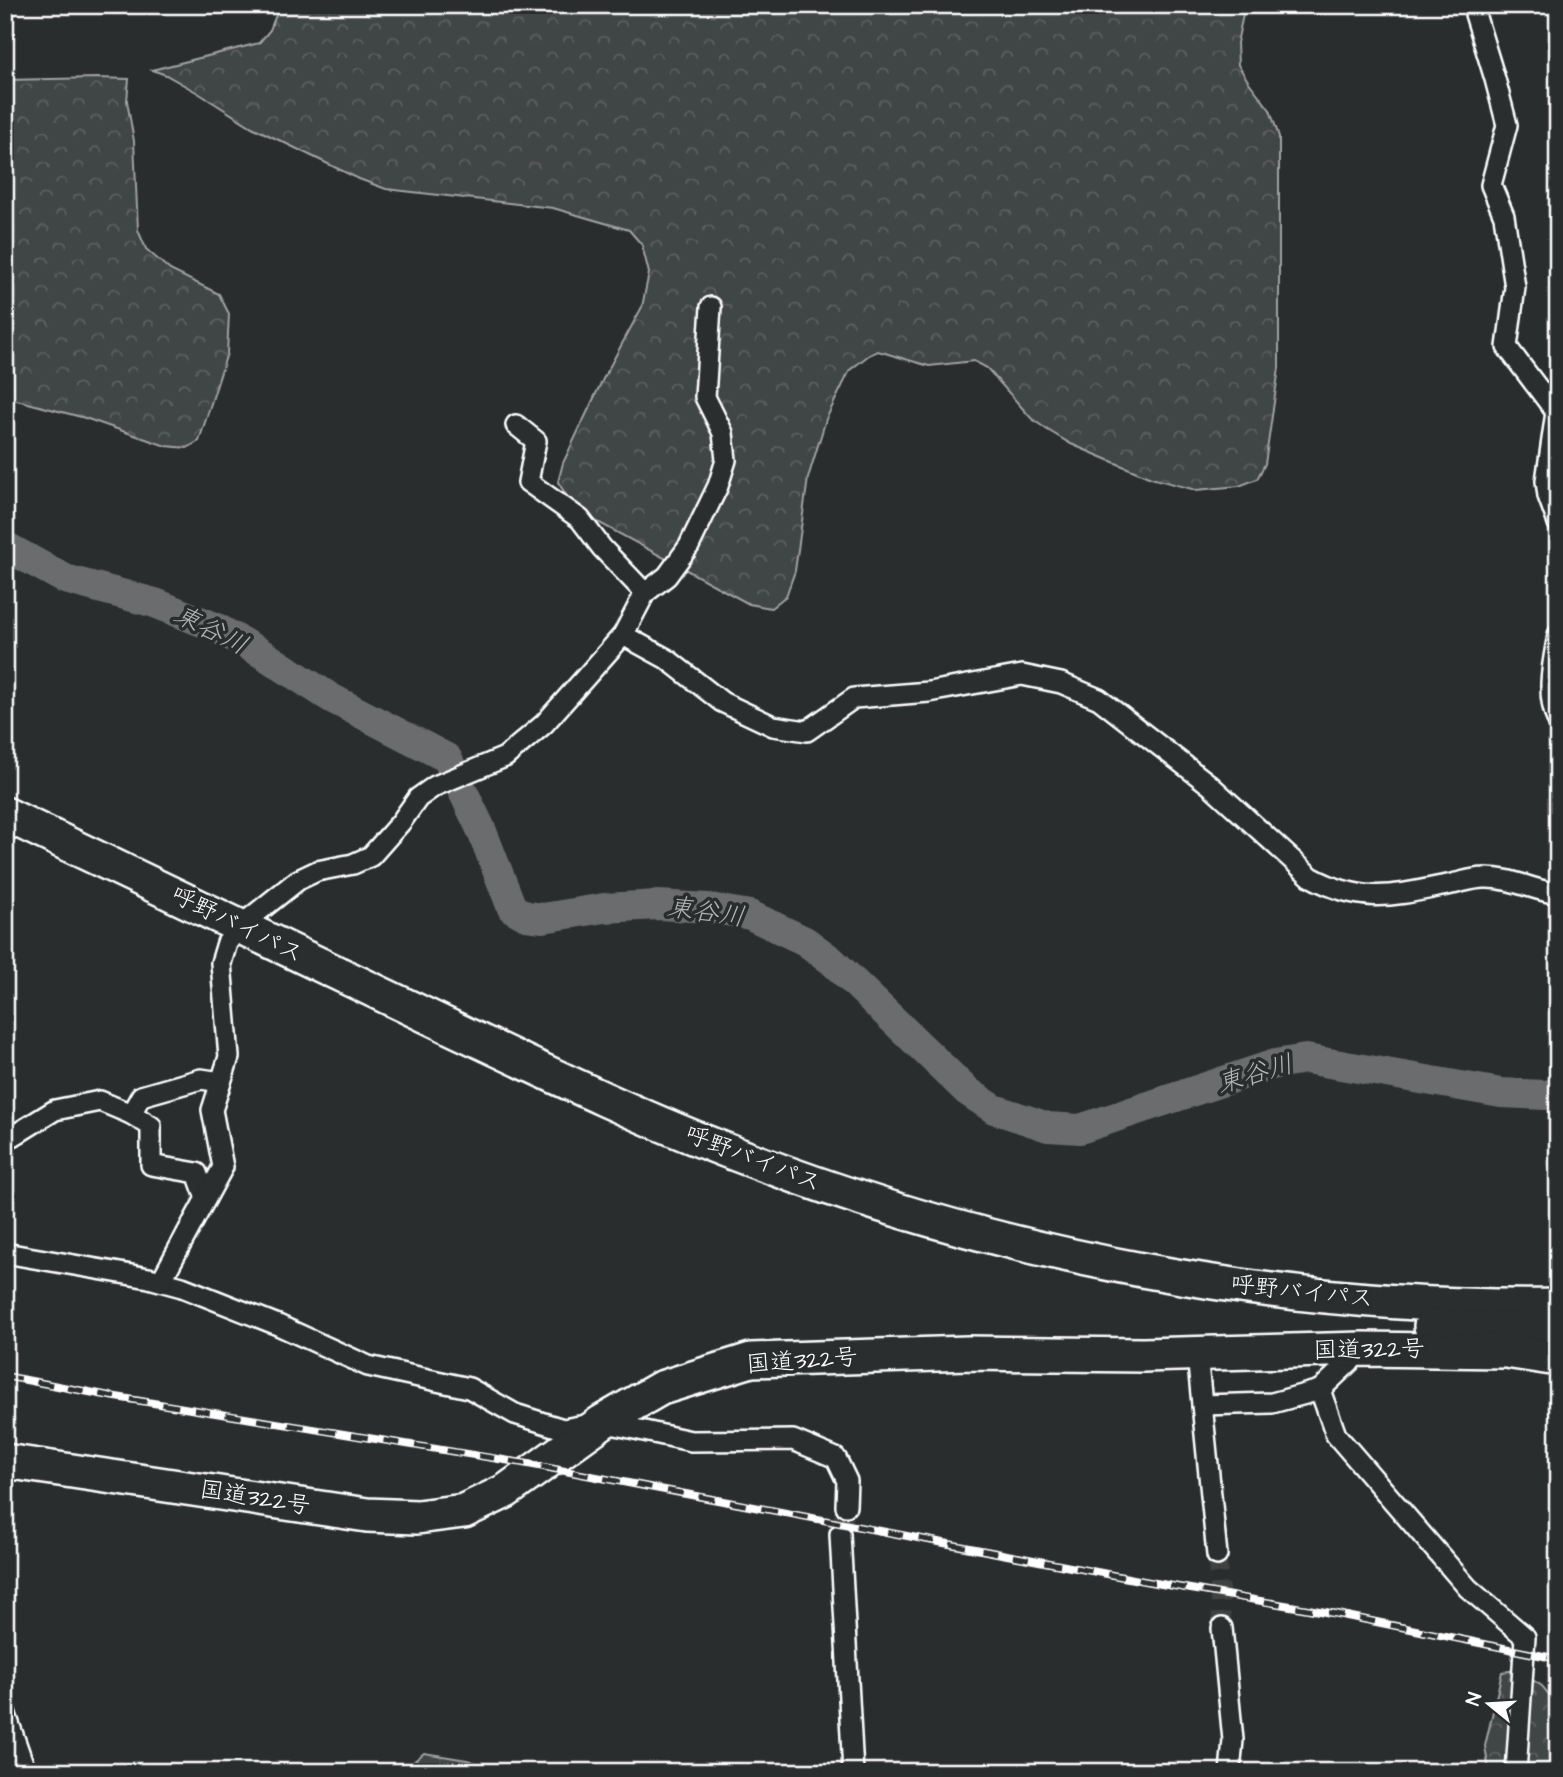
<svg xmlns="http://www.w3.org/2000/svg" width="1563" height="1777" viewBox="0 0 1563 1777" font-family="'Architects Daughter','Klee One',sans-serif">
	<style>
		.forest { fill: url(#forest-crowns); stroke: #a0a2a2; stroke-width: 2 }
		.lines { fill: none; stroke-linecap: round; stroke-linejoin: round }
		.river { stroke: #6a6c6d; stroke-width: 30 }
		.minor-tunnel { stroke: #3f4243; stroke-width: 19; stroke-dasharray: 19 10; stroke-linecap: butt }
		.minor-casing { stroke: #fff; stroke-width: 24 }
		.trunk-casing { stroke: #fff; stroke-width: 38 }
		.minor { stroke: #2a2d2e; stroke-width: 19 }
		.trunk { stroke: #2a2d2e; stroke-width: 33 }
		.rail-casing { stroke: #fff; stroke-width: 8 }
		.rail { stroke: #2a2d2e; stroke-width: 5; stroke-dasharray: 16; stroke-linecap: butt }
		.labels { text-anchor: middle; dominant-baseline: central; stroke-width: 7; stroke-linejoin: round; paint-order: stroke }
		.street-label { font-size: 24px; fill: #fff; stroke: #2a2d2e }
		.water-label { font-size: 26px; font-style: italic; fill: #b4b6b6; stroke: #2a2d2e }
	</style>
	<defs>
		<pattern id="forest-crowns" width="20" height="18" patternUnits="userSpaceOnUse" patternTransform="scale(1.75)"><rect width="20" height="18" fill="#414445"/><path d="M2 6a3 3 0 1 1 6 0M12 15a3 3 0 1 1 6 0" fill="none" stroke="#5e6061"/></pattern>
	</defs>
	<rect width="100%" height="100%" fill="#2a2d2e"/>
	<filter id="ink" filterUnits="userSpaceOnUse"><feTurbulence type="fractalNoise" baseFrequency=".0143" numOctaves="2"/><feDisplacementMap in="SourceGraphic" scale="14" xChannelSelector="R" yChannelSelector="G"/><feConvolveMatrix kernelMatrix="1 2 1 2 8 2 1 2 1" color-interpolation-filters="sRGB"/></filter>
	<g filter="url(#ink)">
		<!-- forest -->
		<g class="forest">
			<path d="M 280,5 L 1245,5 L 1237,43 L 1238,65 L 1248,81 L 1270,110 L 1279,137 L 1279,368 L 1265,464 L 1257,479 L 1239,486 L 1196,490 L 1151,478 L 1071,444 L 1046,429 L 1031,418 L 987,368 L 974,361 L 929,366 L 878,351 L 869,355 L 850,370 L 826,419 L 808,478 L 795,571 L 786,596 L 771,608 L 749,604 L 594,520 L 568,498 L 558,482 L 563,463 L 603,379 L 642,307 L 649,273 L 642,245 L 629,230 L 553,208 L 386,189 L 359,179 L 252,127 L 198,93 L 166,75 L 152,70 L 259,43 L 270,30 Z"/>
			<path d="M 97,78 L 129,79 L 127,101 L 134,141 L 138,230 L 146,249 L 170,270 L 219,294 L 229,314 L 227,353 L 199,441 L 187,448 L 166,446 L 85,418 L 5,397 L 5,80 Z"/>
			<path d="M 1517,1670 L 1542,1686 L 1558,1705 L 1558,1772 L 1489,1772 L 1485,1746 L 1502,1672 Z"/>
			<path d="M 424,1753 L 467,1760 L 506,1772 L 410,1772 L 413,1762 Z"/>
		</g>
		<g class="lines">
			<!-- river -->
			<path class="river" d="M 5,546 L 65,579 L 155,603 L 217,628 L 261,653 L 331,698 L 447,758 L 481,829 L 512,908 L 526,916 L 543,918 L 604,908 L 658,905 L 709,908 L 750,915 L 805,941 L 832,961 L 967,1091 L 994,1109 L 1048,1127 L 1080,1129 L 1275,1064 L 1306,1059 L 1501,1093 L 1546,1095 L 1558,1092"/>
			<!-- minor-tunnel -->
			<g class="minor-tunnel">
				<path d="M 840,1534 L 846,1506"/>
				<path d="M 1217,1555 L 1222,1628"/>
			</g>
			<!-- minor casing -->
			<g class="minor-casing">
				<g id="minor">
					<path d="M 1475,5 L 1475,14 L 1495,79 L 1507,125 L 1491,185 L 1504,216 L 1515,287 L 1507,347 L 1556,412 L 1546,481 L 1548,496 L 1558,523"/>
					<path d="M 516,425 L 536,441 L 528,482 L 580,519 L 602,548 L 645,593"/>
					<path d="M 623,635 L 645,593 L 667,576 L 689,546 L 718,486 L 726,460 L 723,433 L 705,397 L 711,307"/>
					<path d="M 1558,635 C 1553,663 1545,694 1558,722"/>
					<path d="M 131,1114 L 151,1126 L 151,1165 L 197,1173 L 206,1198"/>
					<path d="M 5,1135 L 13,1136 L 55,1110 L 100,1101 L 131,1114 L 141,1096 L 201,1079 L 221,1082"/>
					<path d="M 5,1253 L 149,1278 L 182,1287 L 278,1325 L 368,1366 L 469,1388 L 515,1414 L 563,1429 L 602,1422 L 691,1441 L 793,1440 L 836,1458 L 847,1481 L 846,1506"/>
					<path d="M 161,1281 L 223,1167 L 212,1110 L 229,1057 L 221,963 L 227,943 L 239,927 L 298,880 L 317,871 L 353,864 L 371,856 L 401,822 L 418,798 L 435,786 L 505,757 L 544,724 L 623,635 L 667,659 L 722,702 L 773,726 L 807,731 L 854,698 L 929,692 L 1022,675 L 1061,683 L 1099,699 L 1210,785 L 1311,877 C 1365,906 1396,895 1452,884 C 1462,882 1474,878 1484,878 C 1509,877 1533,890 1558,894"/>
					<path d="M 1363,1349 L 1320,1390 L 1336,1435 L 1468,1588 L 1525,1637 L 1516,1772"/>
					<path d="M 1197,1354 L 1217,1555"/>
					<path d="M 1202,1405 L 1272,1403 L 1320,1390"/>
					<path d="M 840,1534 L 853,1772"/>
					<path d="M 1222,1628 L 1233,1740 L 1230,1772"/>
					<path d="M 5,1712 L 26,1772"/>
				</g>
			</g>
			<!-- trunk casing -->
			<g class="trunk-casing">
				<g id="trunk">
					<path d="M 5,814 C 153,884 299,955 446,1025 C 543,1071 640,1118 741,1156 C 1000,1256 1279,1310 1558,1306"/>
					<path d="M 1431,1326 L 1558,1331"/>
					<path d="M 5,1461 L 367,1515 L 417,1517 L 464,1511 L 506,1491 L 602,1422 L 661,1388 L 751,1360 L 968,1353 L 1143,1355 L 1363,1349 L 1506,1351 L 1558,1359"/>
				</g>
			</g>
			<!-- minor -->
			<use href="#minor" class="minor"/>
			<!-- trunk -->
			<use href="#trunk" class="trunk"/>
			<!-- rail casing -->
			<g class="rail-casing">
				<path id="rail" d="M 5,1376 L 110,1396 L 523,1463 L 1144,1581 L 1337,1614 L 1558,1659"/>
			</g>
			<!-- rail -->
			<use href="#rail" class="rail"/>
		</g>
	</g>
	<g class="labels">
		<!-- street labels -->
		<g class="street-label">
			<text transform="translate(237 925) rotate(26)">呼野バイパス</text>
			<text transform="translate(753 1159) rotate(21)">呼野バイパス</text>
			<text transform="translate(1302 1292) rotate(6)">呼野バイパス</text>
			<text transform="translate(1369 1350) rotate(-1)">国道322号</text>
			<text transform="translate(802 1361) rotate(-4)">国道322号</text>
			<text transform="translate(255 1498) rotate(9)">国道322号</text>
		</g>
		<!-- water labels -->
		<g class="water-label">
			<text transform="translate(211 630) rotate(27)">東谷川</text>
			<text transform="translate(706 912) rotate(8)">東谷川</text>
			<text transform="translate(1255 1074) rotate(-16)">東谷川</text>
		</g>
	</g>
	<!-- margin -->
	<rect width="1563" height="1777" fill="none" stroke="#2a2d2e" stroke-width="28"/>
	<rect x="14" y="14" width="1535" height="1749" fill="none" stroke="#fff" stroke-width="2.5" filter="url(#ink)"/>
	<!-- north arrow -->
	<g transform="translate(1489 1704) rotate(288)" stroke="#2a2d2e" stroke-width="5" paint-order="stroke">
	<path d="M0-5L12 26L0 18L-12 26Z" fill="#ffffff"/>
	<text y="-10" font-size="19" font-weight="bold" text-anchor="middle" fill="#ffffff">N</text>
	</g>
</svg>
